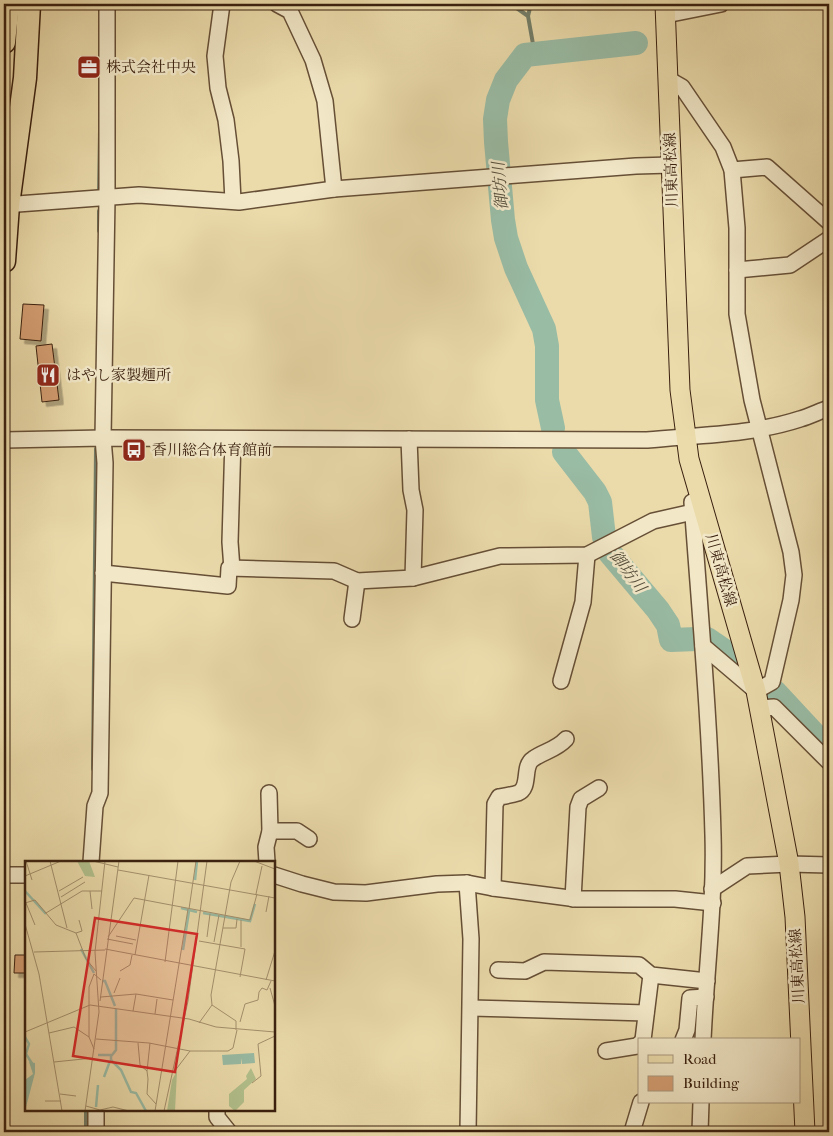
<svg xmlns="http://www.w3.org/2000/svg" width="833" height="1136" viewBox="0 0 833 1136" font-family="'IM FELL French Canon','Noto Serif JP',serif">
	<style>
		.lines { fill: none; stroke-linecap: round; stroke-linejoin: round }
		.stream { stroke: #737e69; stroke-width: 4 }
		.river { stroke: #99bca5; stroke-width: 24 }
		.building { fill: #d49e72; stroke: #3a200f; filter: url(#shadow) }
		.minor-casing { stroke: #664f36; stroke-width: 18 }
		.major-casing { stroke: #3a200f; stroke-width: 21 }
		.highway-casing { stroke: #3a200f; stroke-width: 25 }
		.minor { stroke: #f2e8c8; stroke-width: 15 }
		.major { stroke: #ebdbab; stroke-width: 19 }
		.highway { stroke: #ebdbab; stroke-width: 22 }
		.labels { text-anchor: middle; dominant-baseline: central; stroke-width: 5; stroke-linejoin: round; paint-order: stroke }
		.poi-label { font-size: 15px; fill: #3a200f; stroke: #f2e8c8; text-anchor: start }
		.street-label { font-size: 15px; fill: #3a200f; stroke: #f2e8c8 }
		.water-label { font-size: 16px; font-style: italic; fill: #564f3c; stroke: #f2e8c8 }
		.inset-river { fill: none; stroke: #99bca5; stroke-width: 2.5 }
		.inset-road { fill: none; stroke: #a4906d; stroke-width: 1 }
		.view { fill: #d62828; fill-opacity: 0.15; stroke: #d62828; stroke-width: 2.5 }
		.inset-edge { fill: none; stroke: #3a200f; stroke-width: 2.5 }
	</style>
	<defs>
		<filter id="shadow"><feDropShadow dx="4.5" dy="4.5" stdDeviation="0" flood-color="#0004"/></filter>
	</defs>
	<rect width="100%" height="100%" fill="#ebdbab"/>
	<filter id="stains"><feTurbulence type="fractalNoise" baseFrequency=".004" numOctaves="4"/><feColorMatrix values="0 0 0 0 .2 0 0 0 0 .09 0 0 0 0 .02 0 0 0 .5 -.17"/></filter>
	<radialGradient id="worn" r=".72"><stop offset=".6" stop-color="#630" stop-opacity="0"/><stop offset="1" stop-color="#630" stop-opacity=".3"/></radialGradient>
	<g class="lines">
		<!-- stream -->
		<g class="stream">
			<path d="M 511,4 L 528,16 L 533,44 L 531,55"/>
			<path d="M 528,16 L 531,4"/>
			<path d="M 99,194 L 100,131"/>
			<path d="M 99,231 L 99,211"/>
			<path d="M 93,769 L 96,449"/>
			<path d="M 86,1110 L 86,1132"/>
		</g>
		<!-- river -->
		<g class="river">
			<path d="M 553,428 L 547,400 L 547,346 L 544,329 L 516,268 L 506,238 L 503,220 L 496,142 L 495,119 L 498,100 L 506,80 L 525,55 L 636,43"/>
			<path d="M 564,452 L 595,492 L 600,502 L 604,537 L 610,553 L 658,610 L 668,625 L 671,640 L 697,639"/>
			<path d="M 707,639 L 729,654"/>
			<path d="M 775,692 L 829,750"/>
		</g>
	</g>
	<!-- building -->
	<g class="building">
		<path d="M 23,304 L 44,305 L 41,341 L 20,339 Z"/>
		<path d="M 52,344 L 59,400 L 42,402 L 36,346 Z"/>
		<path d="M 15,955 L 26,955 L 26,973 L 14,973 Z"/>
	</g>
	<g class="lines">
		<!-- minor casing -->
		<g class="minor-casing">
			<g id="minor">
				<path d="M 222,4 L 215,56 L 218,88 L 226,120 L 231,161 L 233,201"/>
				<path d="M 277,4 L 290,11 L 313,60 L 325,101 L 334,189"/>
				<path d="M 666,15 L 721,4"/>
				<path d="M 668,79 L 682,87 L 723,147 L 732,170 L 737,228 L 737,314 L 752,400 L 791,552 L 794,575 L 791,600 L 772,682 L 756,691 L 703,646"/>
				<path d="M 732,170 L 767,167 L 829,222"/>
				<path d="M 4,205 L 139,195 L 239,202 L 334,189 L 636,166 L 671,165"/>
				<path d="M 737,270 L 790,265 L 829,239"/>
				<path d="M 409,439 L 411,490 L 415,510 L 413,578"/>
				<path d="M 4,440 L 103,438 L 647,440 C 698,435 751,435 800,419 C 810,416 820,411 829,408"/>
				<path d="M 692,502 C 700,613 710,724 713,835 C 715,904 706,971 703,1040"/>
				<path d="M 232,569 L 230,542 L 233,439"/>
				<path d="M 103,573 L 228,586 L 229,568 L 334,571 L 357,581 L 413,578 L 500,556 L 587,555 L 653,521 L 693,512"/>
				<path d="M 352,619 L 357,581"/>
				<path d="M 561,681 L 583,602 L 587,555"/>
				<path d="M 760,708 L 774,707 L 829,762"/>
				<path d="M 270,831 L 297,831 L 309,839"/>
				<path d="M 91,862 L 95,806 L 100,793 L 105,463 L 103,438 L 107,198 L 107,4"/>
				<path d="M 267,862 L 266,847 L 270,831 L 269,793"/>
				<path d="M 4,875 L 26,875"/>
				<path d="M 274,875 L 302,884 L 334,892 L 366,893 L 437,884 L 467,883 L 493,888 L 577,899 L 675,899 L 713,903"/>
				<path d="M 467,883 L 471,939 L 468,1132"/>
				<path d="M 493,888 L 495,804 L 499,797 C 505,796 512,795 518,793 C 531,788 522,766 533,759 C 544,751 556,750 566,739"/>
				<path d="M 712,889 L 747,866 L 789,864 L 829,865"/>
				<path d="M 573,899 L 578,807 L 581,799 L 599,788"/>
				<path d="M 498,970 L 525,971 L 544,962 L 639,965 L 651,975 L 707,981"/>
				<path d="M 471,1008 L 646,1013"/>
				<path d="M 643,1040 L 651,975"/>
				<path d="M 683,1040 L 687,1030 L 690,998 L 706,997"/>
				<path d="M 606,1051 L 637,1046 L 639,1044"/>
				<path d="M 217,1110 L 217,1117 L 229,1132"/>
				<path d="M 96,1132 L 96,1110"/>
				<path d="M 632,1132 L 641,1102"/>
				<path d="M 700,1132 L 701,1102"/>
			</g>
		</g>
		<!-- major casing -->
		<g class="major-casing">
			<path id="major" d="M 665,4 L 680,390 L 689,459 L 756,691 L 789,864 L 795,917 L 805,1132"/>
		</g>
		<!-- highway casing -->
		<g class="highway-casing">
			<g id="highway">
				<path d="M 4,42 L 8,4"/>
				<path d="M 4,261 L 8,205 L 25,78 L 29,4"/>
			</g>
		</g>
		<!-- minor -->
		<use href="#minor" class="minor"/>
		<!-- major -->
		<use href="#major" class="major"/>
		<!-- highway -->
		<use href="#highway" class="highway"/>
	</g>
	<!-- icons -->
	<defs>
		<g id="office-square" transform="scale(1.25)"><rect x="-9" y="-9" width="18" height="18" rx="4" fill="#8f2418" stroke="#f2e8c8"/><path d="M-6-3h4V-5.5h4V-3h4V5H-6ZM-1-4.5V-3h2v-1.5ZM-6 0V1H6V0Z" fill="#fff"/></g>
		<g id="restaurant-square" transform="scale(1.25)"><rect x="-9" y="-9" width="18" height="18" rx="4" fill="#8f2418" stroke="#f2e8c8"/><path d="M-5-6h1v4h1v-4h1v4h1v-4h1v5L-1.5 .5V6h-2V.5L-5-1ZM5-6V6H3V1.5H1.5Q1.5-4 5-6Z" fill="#fff"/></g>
		<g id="bus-square" transform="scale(1.25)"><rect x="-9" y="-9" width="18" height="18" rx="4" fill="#8f2418" stroke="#f2e8c8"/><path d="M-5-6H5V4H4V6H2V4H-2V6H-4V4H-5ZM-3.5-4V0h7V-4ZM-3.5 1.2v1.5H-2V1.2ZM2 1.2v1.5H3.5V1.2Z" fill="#fff"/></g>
	</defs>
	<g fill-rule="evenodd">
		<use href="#office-square" x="89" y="67"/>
		<use href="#restaurant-square" x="48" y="375"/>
		<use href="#bus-square" x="134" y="450"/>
	</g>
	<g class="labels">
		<!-- poi labels -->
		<g class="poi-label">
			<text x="106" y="67">株式会社中央</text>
			<text x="66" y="375">はやし家製麺所</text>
			<text x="152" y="450">香川総合体育館前</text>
		</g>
		<!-- street labels -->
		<g class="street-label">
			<text transform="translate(671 170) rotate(-92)">川東高松線</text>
			<text transform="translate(721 570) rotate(74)">川東高松線</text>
			<text transform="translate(797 966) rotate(-93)">川東高松線</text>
		</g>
		<!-- water labels -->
		<g class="water-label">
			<text transform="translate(500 186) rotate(-95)">御坊川</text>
			<text transform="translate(628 571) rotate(53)">御坊川</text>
		</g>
	</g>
	<!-- overview -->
	<g transform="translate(25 861)">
		<rect width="250" height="250" fill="#ebdbab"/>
		<path d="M 52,0 L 64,0 L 70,16 L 60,15 ZM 226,207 L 231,218 L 219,229 L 219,241 L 210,250 L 204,245 L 204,233 L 222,218 L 221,215 ZM 152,210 L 150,250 L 142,250 L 147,219 Z" fill="#b2c18d"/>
		<path d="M 229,192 L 230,202 L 217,203 L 217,197 L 216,203 L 198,204 L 197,194 ZM 4,201 L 10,202 L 10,212 L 0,250 L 0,219 L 8,213 Z" fill="#99bca5"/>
		<path class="inset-river" d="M 170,19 L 172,0M 0,30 L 21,53M 156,47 L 172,51M 178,52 L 225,60 L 230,43M 56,88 L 69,112M 158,89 L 164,50M 77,120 L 80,120 L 90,145M 0,176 L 4,183 L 1,193 L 8,204M 73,194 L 87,194 L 91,189 L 91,148M 86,194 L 86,199 L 96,209 L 106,231 L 111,232 L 121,250M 79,216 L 85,200M 71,246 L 73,224"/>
		<path class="inset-road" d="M 1,0 L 7,19M 25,0 L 42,67M 68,0 L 93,6M 229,0 L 250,8M 93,9 L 250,37M 0,15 L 36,0M 34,30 L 58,16M 65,30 L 67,48M 231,33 L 237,5M 36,36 L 60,21M 0,42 L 10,39 L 31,64 L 51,72 L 61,98 L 71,110M 1,42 L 10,64M 164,48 L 171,0M 241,51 L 244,35M 21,52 L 57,30 L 77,30M 216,59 L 216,86M 0,63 L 14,113 L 37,250M 198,67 L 211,67 L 212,58M 51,72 L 57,70 L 54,59M 91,75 L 111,79M 83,76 L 109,37 L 225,59 L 232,33M 182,76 L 185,53M 82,78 L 108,83M 174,80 L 220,88 L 215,116M 189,81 L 194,54M 80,88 L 250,120M 9,91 L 80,89M 110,94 L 124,14M 140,101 L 153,0M 95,110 L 105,104 L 107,94M 241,119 L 250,90M 245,127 L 250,145M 89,132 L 95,117M 76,136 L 111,133 L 148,139M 75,140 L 94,0M 187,144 L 211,160 L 211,169M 108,150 L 111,133M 130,153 L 132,138M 215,161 L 220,143 L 233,139 L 234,131 L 237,127 L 242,129 L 246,120M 174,162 L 187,144 L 186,134 L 206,21 L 215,0M 0,171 L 65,144 L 164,158 L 191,166 L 250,171M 24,172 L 49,166 L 64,176M 71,178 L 124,182 L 165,190 L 203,190 L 208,187 L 212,169M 113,182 L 115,204 L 122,210 L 123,218 L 122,233 L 131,243M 69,188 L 64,176 L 64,126 L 69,113 L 76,119M 29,201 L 68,197M 122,210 L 125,182M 149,211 L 165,190M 227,222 L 236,215 L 233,183 L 250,175M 35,233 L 51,235M 20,240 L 36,240M 61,245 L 75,249 L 88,246 L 104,250M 60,250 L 74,151 L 70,91 L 80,0M 130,250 L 163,48M 139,250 L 163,140 L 182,0"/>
		<path class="view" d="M 70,57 L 172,73 L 150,211 L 48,195 Z"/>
		<rect width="250" height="250" class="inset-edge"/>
	</g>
	<!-- margin -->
	<rect width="833" height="1136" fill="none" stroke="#ebdbab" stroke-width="20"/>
	<rect x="5" y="5" width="823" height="1126" fill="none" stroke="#3a200f" stroke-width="2.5"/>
	<rect x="10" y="10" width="813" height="1116" fill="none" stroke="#3a200f"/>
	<!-- legend -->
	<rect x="638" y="1038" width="162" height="65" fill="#f2e8c8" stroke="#a8987e"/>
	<rect x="648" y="1055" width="25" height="8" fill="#ebdbab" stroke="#a8987e"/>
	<text x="683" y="1064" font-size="15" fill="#3a200f">Road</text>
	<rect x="648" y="1076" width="25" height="15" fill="#d49e72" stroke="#a8987e"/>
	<text x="683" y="1088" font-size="15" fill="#3a200f">Building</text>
	<rect width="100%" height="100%" filter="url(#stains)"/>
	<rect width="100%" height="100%" fill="url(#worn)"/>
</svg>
